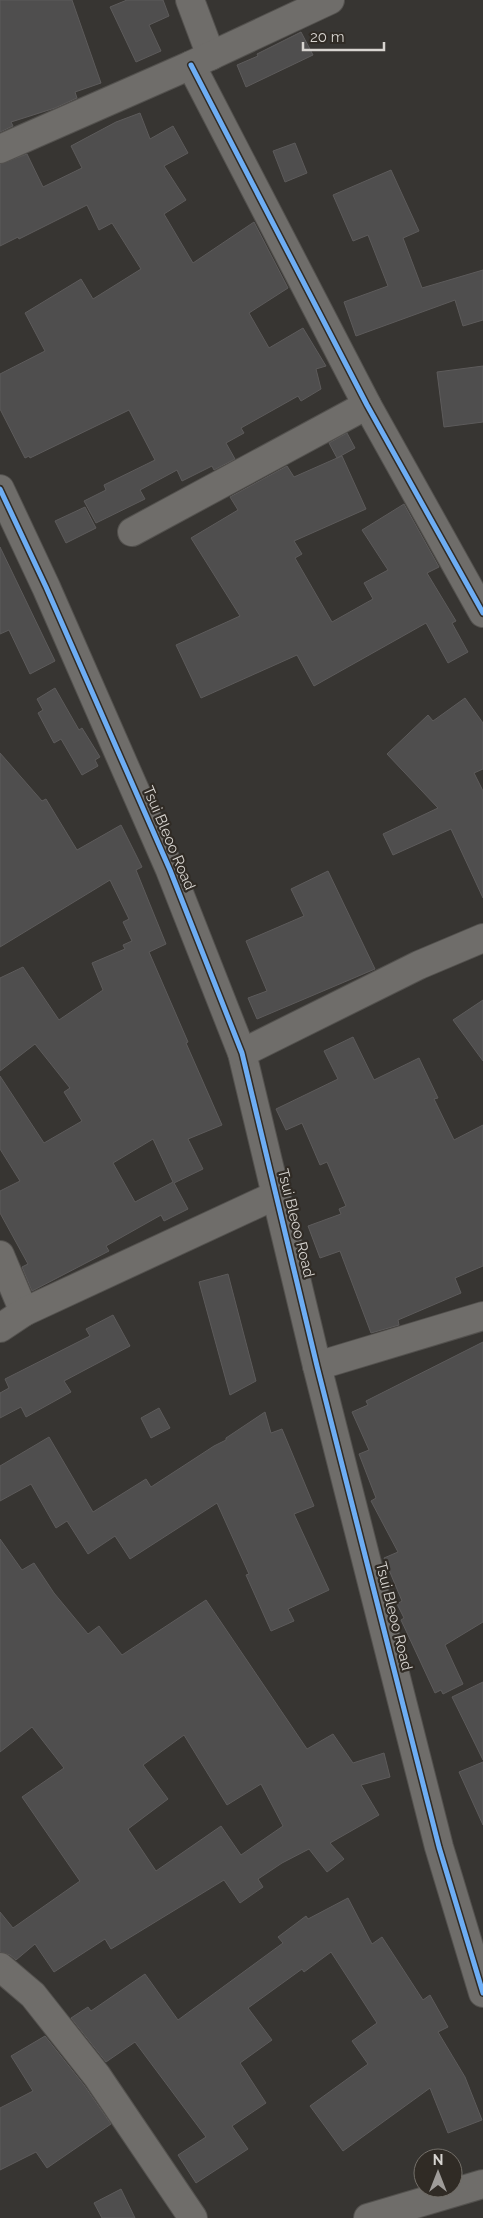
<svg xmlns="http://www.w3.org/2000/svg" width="483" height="2218" viewBox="0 0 483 2218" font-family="Raleway,sans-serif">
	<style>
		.building { fill: #4f4e4e; stroke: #5d5b5b; fill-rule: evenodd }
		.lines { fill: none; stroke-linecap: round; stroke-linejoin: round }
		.street-casing { stroke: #53514e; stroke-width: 30 }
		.street { stroke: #6f6d6a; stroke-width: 28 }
		.cycleway-casing { stroke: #302b25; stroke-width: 8 }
		.cycleway { stroke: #6dadf4; stroke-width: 5 }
		.labels { text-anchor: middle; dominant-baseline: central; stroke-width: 4.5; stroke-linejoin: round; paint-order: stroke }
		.street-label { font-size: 15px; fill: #d7d4d0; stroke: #302b25 }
	</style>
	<rect width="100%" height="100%" fill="#373532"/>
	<!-- building -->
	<g class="building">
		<path d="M 0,0 L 72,0 L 101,83 L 75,92 L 77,98 L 55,108 L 11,122 L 13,126 L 0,132 Z"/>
		<path d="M 127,0 L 163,0 L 169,16 L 149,25 L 161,51 L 136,62 L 110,7 Z"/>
		<path d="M 301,32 L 313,55 L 246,87 L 237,65 L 258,56 L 257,54 Z"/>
		<path d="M 140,113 L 150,139 L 173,126 L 188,153 L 164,166 L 186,200 L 164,214 L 193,263 L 254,222 L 288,288 L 249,313 L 269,348 L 303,328 L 326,366 L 316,369 L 321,389 L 301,401 L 298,396 L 241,428 L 244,433 L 226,443 L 235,459 L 214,470 L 212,466 L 182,481 L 177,470 L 140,490 L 145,499 L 96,523 L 84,501 L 106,490 L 104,485 L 155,460 L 129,410 L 30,458 L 29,456 L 25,458 L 0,409 L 0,374 L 45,351 L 25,313 L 81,279 L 93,299 L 141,269 L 112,223 L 99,230 L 87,205 L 19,239 L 18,237 L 0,246 L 0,164 L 27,154 L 43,187 L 82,168 L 71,146 L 116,122 Z"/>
		<path d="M 295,143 L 307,173 L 285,182 L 273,151 Z"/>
		<path d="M 391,170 L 419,231 L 403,238 L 422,288 L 483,270 L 483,320 L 463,326 L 455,300 L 356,336 L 344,302 L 388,286 L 368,235 L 353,241 L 333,195 Z"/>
		<path d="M 483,366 L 483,422 L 444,427 L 437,372 Z"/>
		<path d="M 347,433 L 355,448 L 337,458 L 342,456 L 366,509 L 294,541 L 302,554 L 295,558 L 332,622 L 373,599 L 364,583 L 388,570 L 362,530 L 404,504 L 439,567 L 427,573 L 456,621 L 452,623 L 468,652 L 448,663 L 426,623 L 314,686 L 297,655 L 201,698 L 176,645 L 240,616 L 191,538 L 238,510 L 230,497 L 287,466 L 294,477 L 337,458 L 329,443 Z"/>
		<path d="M 85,507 L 96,528 L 66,543 L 55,521 Z"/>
		<path d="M 0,547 L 55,661 L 30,674 L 9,630 L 0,634 Z"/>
		<path d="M 55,688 L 79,730 L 82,728 L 100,757 L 95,760 L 98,766 L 82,775 L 61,739 L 54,743 L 38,713 L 43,710 L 37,699 Z"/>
		<path d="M 465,698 L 483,723 L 483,769 L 474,773 L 483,791 L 483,898 L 451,829 L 393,855 L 383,834 L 438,808 L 387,754 L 428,715 L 433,721 Z"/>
		<path d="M 0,753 L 42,801 L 46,799 L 77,850 L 121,825 L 142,867 L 136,870 L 166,944 L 149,952 L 188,1042 L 186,1043 L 222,1125 L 188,1139 L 203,1169 L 174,1183 L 188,1209 L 164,1221 L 161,1215 L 106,1246 L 109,1251 L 32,1291 L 22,1267 L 28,1264 L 0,1213 L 0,1191 L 20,1181 L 0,1149 L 0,1076 L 44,1143 L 82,1121 L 64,1092 L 70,1088 L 35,1044 L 0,1071 L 0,978 L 23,967 L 59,1020 L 103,990 L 92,963 L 125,949 L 123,945 L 132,941 L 123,922 L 129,919 L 110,880 L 0,947 ZM 153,1139 L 173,1182 L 135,1202 L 113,1163 Z"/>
		<path d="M 328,871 L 375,969 L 257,1019 L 248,998 L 267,991 L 246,941 L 304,916 L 291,889 Z"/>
		<path d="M 483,1000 L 483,1061 L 453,1020 Z"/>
		<path d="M 353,1037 L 374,1080 L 419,1058 L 438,1098 L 434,1099 L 454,1140 L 483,1125 L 483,1266 L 455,1278 L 461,1293 L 398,1320 L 399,1325 L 371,1333 L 340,1251 L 320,1258 L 308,1226 L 341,1214 L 339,1209 L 346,1206 L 327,1162 L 320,1165 L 302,1123 L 286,1130 L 276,1109 L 338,1079 L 324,1051 Z"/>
		<path d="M 228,1274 L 256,1381 L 230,1395 L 199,1282 Z"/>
		<path d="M 113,1315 L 130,1346 L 64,1381 L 71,1392 L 26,1417 L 21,1407 L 0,1418 L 0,1393 L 9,1388 L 5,1379 L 90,1336 L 86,1329 Z"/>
		<path d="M 483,1342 L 483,1622 L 445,1645 L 463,1684 L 443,1694 L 441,1690 L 435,1693 L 401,1620 L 404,1618 L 397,1604 L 402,1601 L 384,1558 L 398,1552 L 371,1501 L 376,1498 L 359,1454 L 369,1450 L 352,1412 L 368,1405 L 366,1401 Z"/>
		<path d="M 159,1408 L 170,1428 L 151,1438 L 141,1418 Z"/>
		<path d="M 265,1412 L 271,1433 L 282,1429 L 314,1506 L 294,1514 L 329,1590 L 288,1609 L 294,1621 L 271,1631 L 246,1575 L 249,1574 L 217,1503 L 130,1559 L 115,1536 L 88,1554 L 67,1521 L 56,1528 L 31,1484 L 0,1501 L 0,1466 L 49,1437 L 93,1512 L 146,1479 L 151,1487 L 214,1446 L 226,1440 L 226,1438 Z"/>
		<path d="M 0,1539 L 22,1570 L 34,1563 L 54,1593 L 88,1634 L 99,1626 L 122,1655 L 206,1600 L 307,1749 L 333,1734 L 353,1763 L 384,1753 L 390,1777 L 361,1785 L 379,1815 L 330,1843 L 344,1859 L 327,1872 L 309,1849 L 282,1863 L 258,1879 L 263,1887 L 240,1903 L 224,1880 L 111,1949 L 105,1939 L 54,1972 L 35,1944 L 16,1960 L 10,1955 L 0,1952 L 0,1912 L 13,1928 L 80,1881 L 22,1797 L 64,1768 L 32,1727 L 0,1752 ZM 184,1735 L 227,1805 L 261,1784 L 283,1826 L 241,1855 L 221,1826 L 156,1871 L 128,1829 L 168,1799 L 143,1765 Z"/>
		<path d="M 483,1682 L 483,1760 L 452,1697 Z"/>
		<path d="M 483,1762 L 483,1825 L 459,1772 Z"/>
		<path d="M 348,1898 L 372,1944 L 382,1937 L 423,2000 L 430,1995 L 448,2027 L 438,2032 L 465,2077 L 482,2120 L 448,2133 L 430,2088 L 343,2151 L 310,2106 L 368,2064 L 352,2041 L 377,2023 L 331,1952 L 304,1972 L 302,1969 L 248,2008 L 272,2040 L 240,2063 L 266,2103 L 232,2126 L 248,2149 L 196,2183 L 178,2155 L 206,2137 L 135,2042 L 106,2062 L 71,2018 L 88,2007 L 91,2011 L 145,1974 L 178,2020 L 283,1943 L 278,1937 L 306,1916 L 308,1919 Z"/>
		<path d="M 45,2036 L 84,2085 L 111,2124 L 47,2168 L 36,2152 L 0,2170 L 0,2108 L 33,2091 L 11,2056 Z"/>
		<path d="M 121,2189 L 135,2218 L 102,2218 L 94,2203 Z"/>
	</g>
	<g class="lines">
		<!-- street casing -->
		<g class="street-casing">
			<g id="street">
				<path d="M 190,0 L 211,56"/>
				<path d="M 191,65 L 367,405 L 483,613"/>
				<path d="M 0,149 L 191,65 L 330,0"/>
				<path d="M 0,489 L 46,587 L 170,870 L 242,1053 L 317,1366 L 439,1847 L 483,1993"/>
				<path d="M 132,532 L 367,405"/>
				<path d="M 242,1053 L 419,965 L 483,938"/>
				<path d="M 0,1255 L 24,1312"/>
				<path d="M 0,1328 L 24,1312 L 276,1195"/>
				<path d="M 317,1366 L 483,1316"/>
				<path d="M 0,1967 L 33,1995 L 97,2076 L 193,2218"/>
				<path d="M 368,2218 L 483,2184"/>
			</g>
		</g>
		<!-- street -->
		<use href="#street" class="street"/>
		<!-- cycleway casing -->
		<g class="cycleway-casing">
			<g id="cycleway">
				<path d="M 191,65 L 367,405 L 483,613"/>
				<path d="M 0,489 L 46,587 L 170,870 L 242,1053 L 317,1366 L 439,1847 L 483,1993"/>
			</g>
		</g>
		<!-- cycleway -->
		<use href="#cycleway" class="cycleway"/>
	</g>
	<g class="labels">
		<!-- street labels -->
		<g class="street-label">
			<text transform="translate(169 838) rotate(67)">Tsui Bleoo Road</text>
			<text transform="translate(296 1223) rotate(76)">Tsui Bleoo Road</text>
			<text transform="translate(394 1616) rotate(76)">Tsui Bleoo Road</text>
		</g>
	</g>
	<!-- north arrow -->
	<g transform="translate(438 2173)"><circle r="24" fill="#302b25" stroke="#736f69"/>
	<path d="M0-4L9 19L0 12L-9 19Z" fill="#9f9c99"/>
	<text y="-8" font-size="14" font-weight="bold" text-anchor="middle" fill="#d7d4d0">N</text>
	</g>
	<!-- scale -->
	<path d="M303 42v8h81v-8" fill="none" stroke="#d7d4d0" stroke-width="2.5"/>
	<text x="310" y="42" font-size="15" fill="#d7d4d0" stroke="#302b25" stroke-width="4" paint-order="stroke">20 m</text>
</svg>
